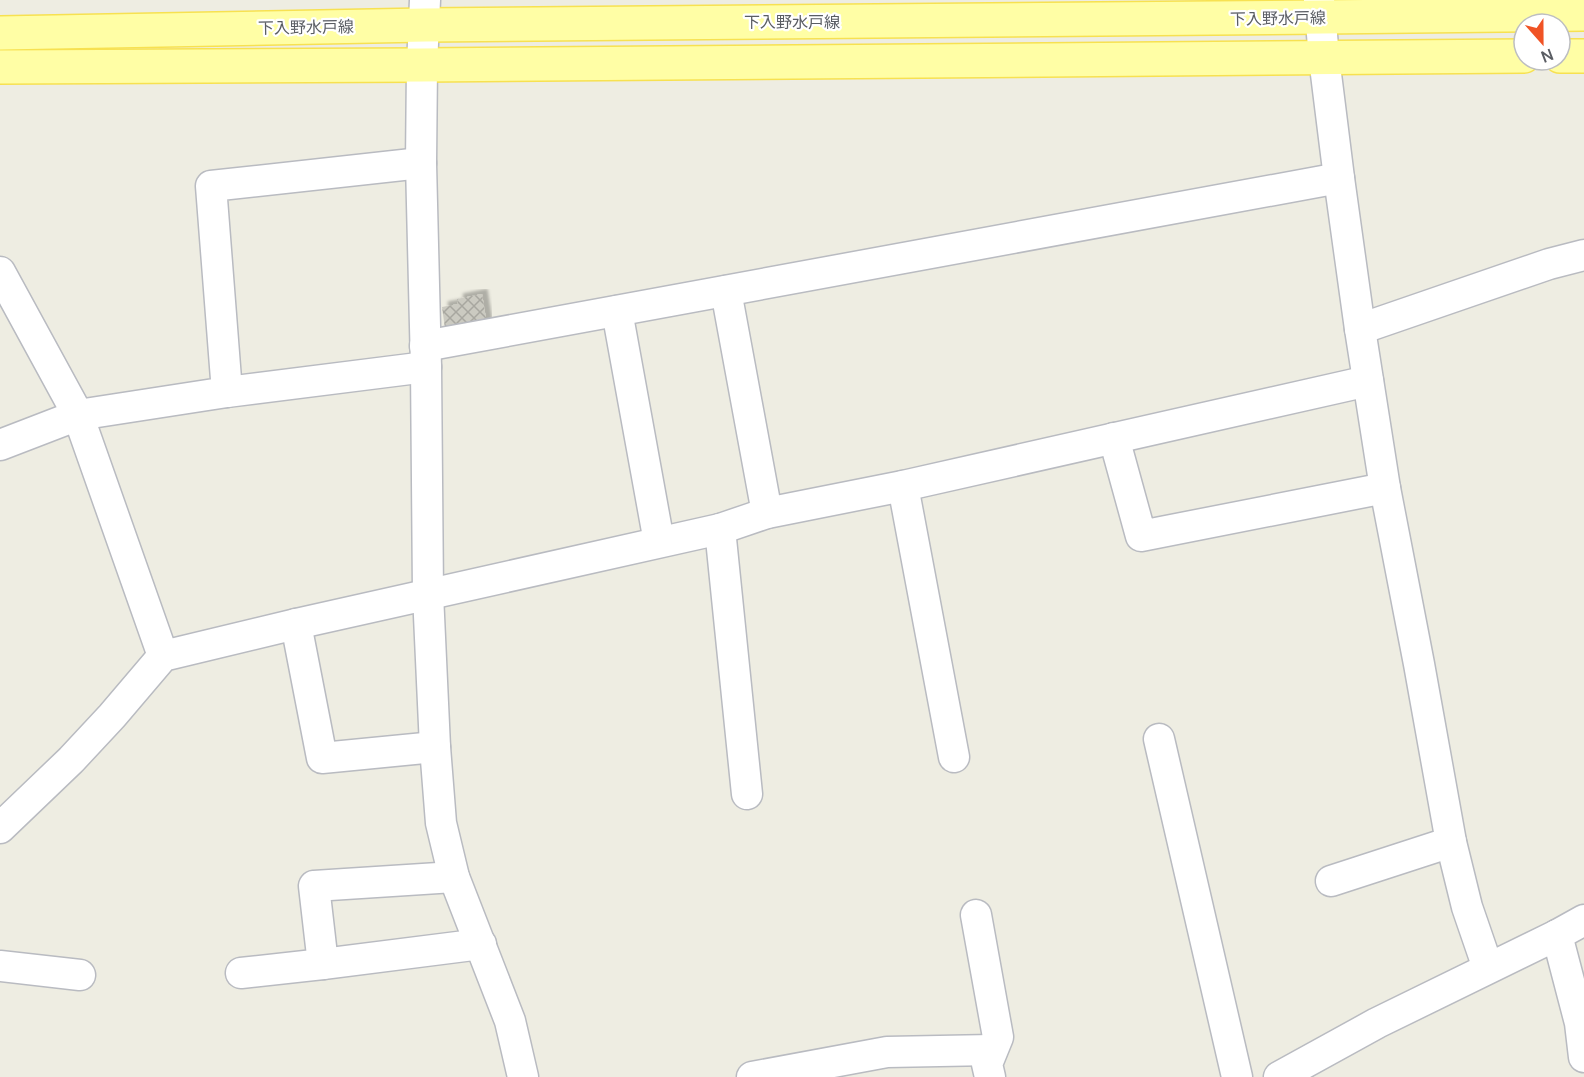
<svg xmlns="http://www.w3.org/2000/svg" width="1584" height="1077" viewBox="0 0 1584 1077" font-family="Manrope,'Noto Sans JP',sans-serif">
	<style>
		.building { fill: url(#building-cross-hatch); filter: url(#shadow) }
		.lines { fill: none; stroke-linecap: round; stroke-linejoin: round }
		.minor-casing { stroke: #b9bbc1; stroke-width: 33 }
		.major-casing { stroke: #f7e151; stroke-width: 36 }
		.minor { stroke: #fff; stroke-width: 30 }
		.major { stroke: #fffea5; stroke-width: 33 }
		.labels { text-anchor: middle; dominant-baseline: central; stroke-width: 4.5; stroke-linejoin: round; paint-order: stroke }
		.street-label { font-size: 16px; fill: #5a5d63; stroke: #fff }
	</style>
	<defs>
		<pattern id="building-cross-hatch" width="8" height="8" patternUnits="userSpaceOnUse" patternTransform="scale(1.5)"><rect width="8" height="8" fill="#cbcac1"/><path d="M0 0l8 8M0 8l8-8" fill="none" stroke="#a8a7a0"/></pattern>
		<filter id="shadow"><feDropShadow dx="5.5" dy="-5.5" stdDeviation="1.5" flood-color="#0004"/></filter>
	</defs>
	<rect width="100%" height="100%" fill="#eeede2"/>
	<!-- building -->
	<path class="building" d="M 482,294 L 487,325 L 446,336 L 442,307 L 458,304 L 457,299 Z"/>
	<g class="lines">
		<!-- minor casing -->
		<g class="minor-casing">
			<g id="minor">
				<path d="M 425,0 L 422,65 L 421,163 L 426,367 L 428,594 L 435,747 L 441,823 L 454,877 L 510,1021 L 523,1077"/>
				<path d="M 1319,0 L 1324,58 L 1339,178 L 1360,329 L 1385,488 L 1419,664 L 1451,842 L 1467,907 L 1488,968"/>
				<path d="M 0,272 L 78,415 L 163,656"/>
				<path d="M 726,291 L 767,513"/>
				<path d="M 617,311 L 659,542"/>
				<path d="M 1360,329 L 1549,264 L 1584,255"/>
				<path d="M 425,346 L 1339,178"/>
				<path d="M 227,392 L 426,367"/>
				<path d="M 1114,438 L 1141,536 L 1385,488"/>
				<path d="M 0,445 L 78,415 L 227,392 L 211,186 L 421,163"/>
				<path d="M 903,486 L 954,757"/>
				<path d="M 720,529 L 747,794"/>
				<path d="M 296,624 L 322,758 L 435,747"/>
				<path d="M 1159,739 L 1237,1077"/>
				<path d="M 0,828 L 71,760 L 112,716 L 163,656 L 296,624 L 720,529 L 767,513 L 903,486 L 1368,381"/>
				<path d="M 1331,881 L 1451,842"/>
				<path d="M 976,915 L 998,1037 L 987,1064 L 990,1077"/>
				<path d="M 1557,935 L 1580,1023 L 1584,1057"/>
				<path d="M 323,964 L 314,886 L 454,877"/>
				<path d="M 0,966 L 80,975"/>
				<path d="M 241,973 L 323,964 L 481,944"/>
				<path d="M 752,1077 L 887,1052 L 992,1050"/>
				<path d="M 1279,1077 L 1377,1023 L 1557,935 L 1584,920"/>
			</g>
		</g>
		<!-- major casing -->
		<g class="major-casing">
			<g id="major">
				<path d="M 0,33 L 425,25 L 1322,17 L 1584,14"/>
				<path d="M 1560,56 L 1584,56"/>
				<path d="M 0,67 L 422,65 L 1524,56"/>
			</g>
		</g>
		<!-- minor -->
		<use href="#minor" class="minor"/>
		<!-- major -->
		<use href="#major" class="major"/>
	</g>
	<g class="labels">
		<!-- street labels -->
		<g class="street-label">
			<text transform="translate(1278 18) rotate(-1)">下入野水戸線</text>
			<text x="792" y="22">下入野水戸線</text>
			<text transform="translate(306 27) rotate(-1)">下入野水戸線</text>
		</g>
	</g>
	<!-- north arrow -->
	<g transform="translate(1542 42) rotate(159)"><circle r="28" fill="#ffffff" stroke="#bdbec1" stroke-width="1.5"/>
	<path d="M0-4.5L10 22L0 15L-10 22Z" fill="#f05325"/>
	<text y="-9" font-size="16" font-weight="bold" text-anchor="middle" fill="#5a5d63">N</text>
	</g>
</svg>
